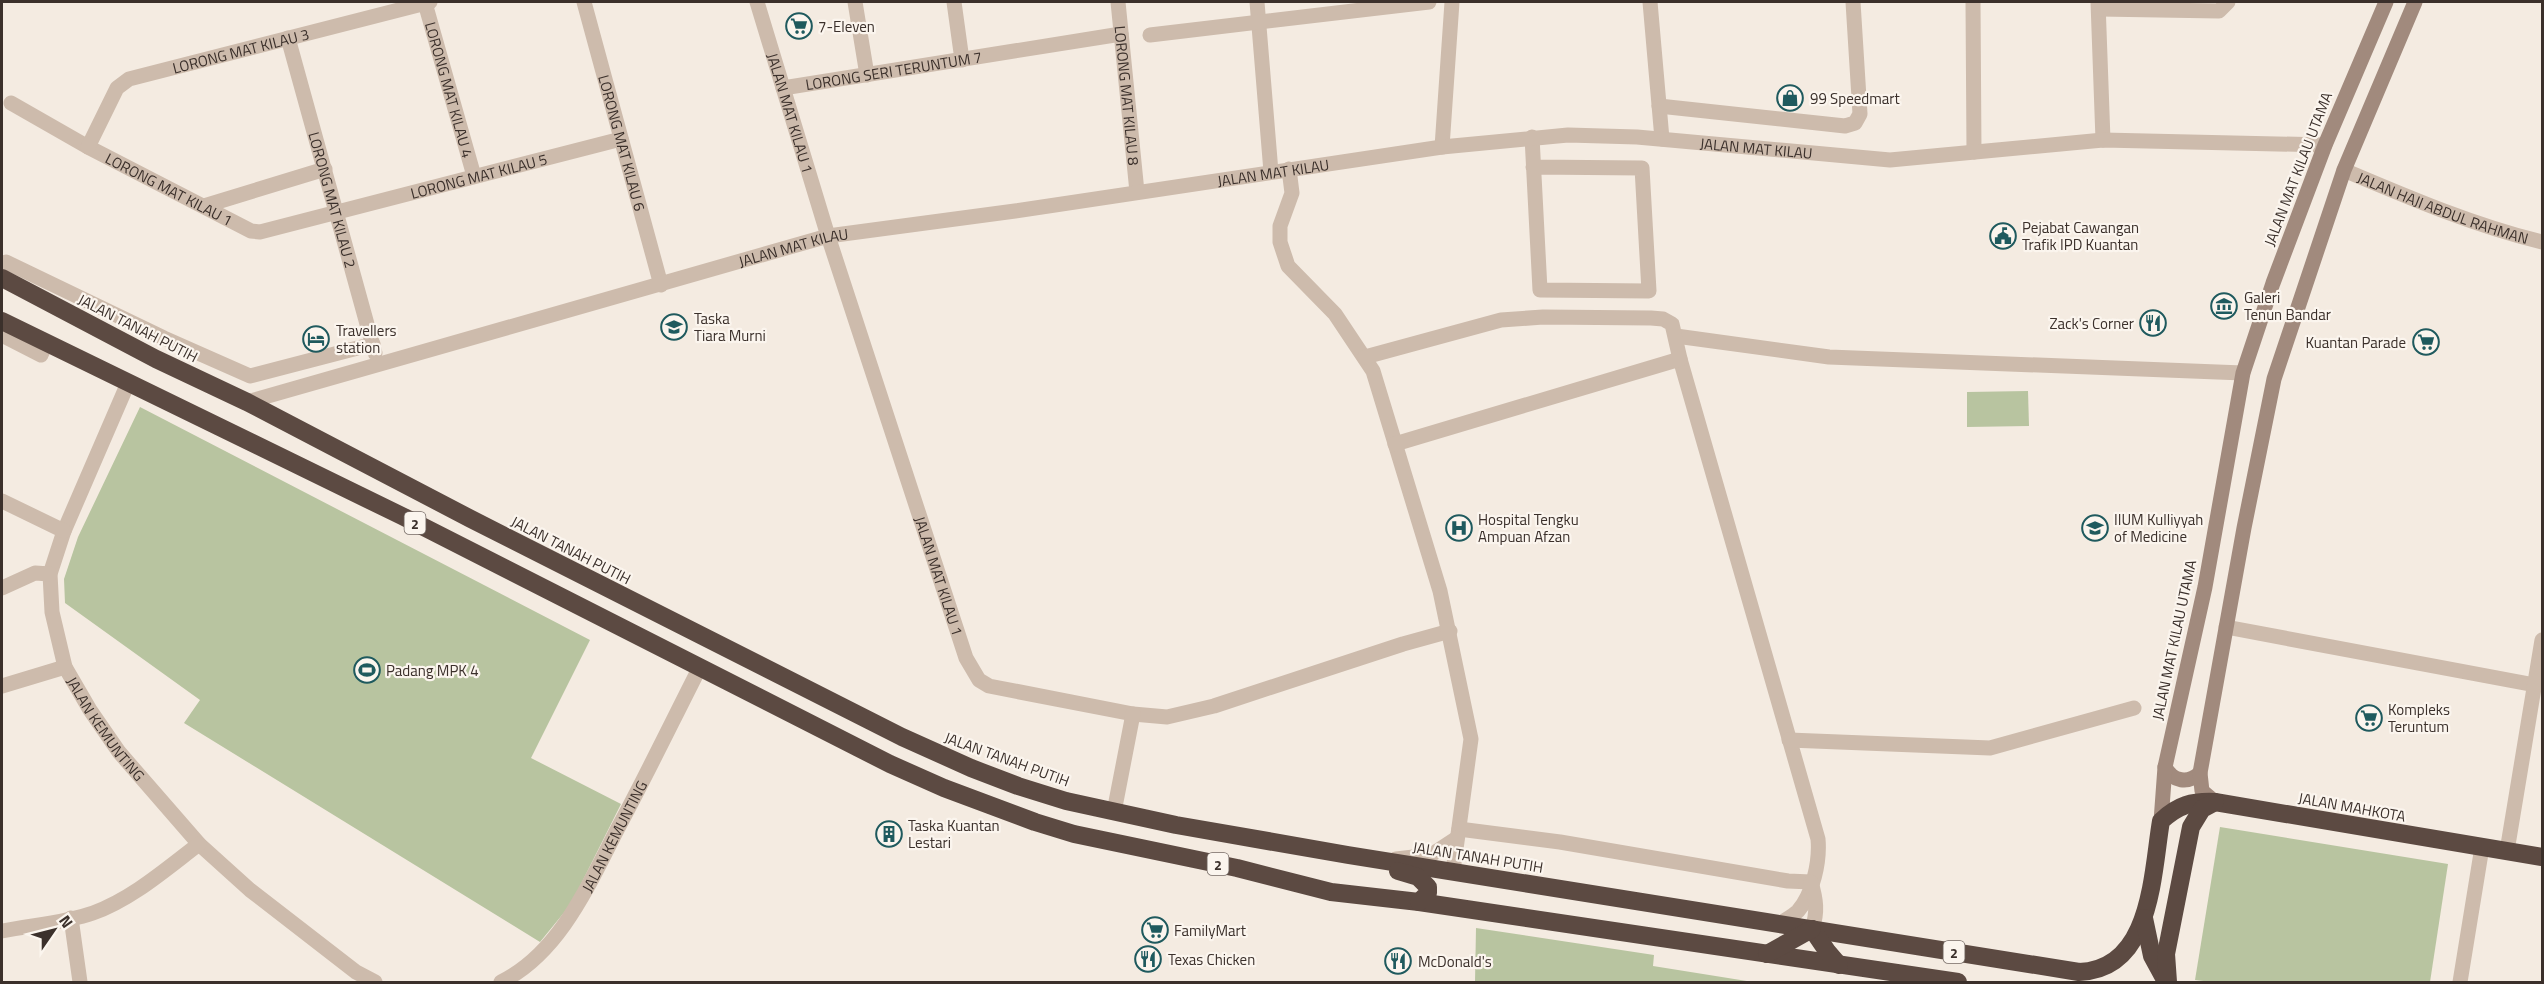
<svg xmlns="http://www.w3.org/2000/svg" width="2544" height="984" viewBox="0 0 2544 984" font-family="'Titillium Web',sans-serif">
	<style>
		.green { fill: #b8c4a0 }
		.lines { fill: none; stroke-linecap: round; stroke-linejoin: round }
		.street { stroke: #cdbbac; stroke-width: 15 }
		.secondary { stroke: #a18a7d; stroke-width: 15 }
		.highway { stroke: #5c4a42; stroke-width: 18 }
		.labels { text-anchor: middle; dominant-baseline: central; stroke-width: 4.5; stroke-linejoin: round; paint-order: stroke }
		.shield { fill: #fbf5ee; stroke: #756b66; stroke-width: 1.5 }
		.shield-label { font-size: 14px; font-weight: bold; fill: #3b302b }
		.poi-label { font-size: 15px; fill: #3b302b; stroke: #fbf5ee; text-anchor: start }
		.street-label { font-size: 15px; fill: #3b302b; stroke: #fbf5ee }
	</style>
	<rect width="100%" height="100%" fill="#f4ebe1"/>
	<!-- green -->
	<g class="green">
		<path d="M 2028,391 L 2029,426 L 1967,427 L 1967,392 Z"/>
		<path d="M 140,407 L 590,640 L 531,758 L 621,804 L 571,904 L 540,942 L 184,723 L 200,700 L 65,603 L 64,579 L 78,537 Z"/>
		<path d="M 2220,827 L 2448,864 L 2430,982 L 2212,982 L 2195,980 Z"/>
		<path d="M 1476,928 L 1654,955 L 1653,966 L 1753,982 L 1475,982 Z"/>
	</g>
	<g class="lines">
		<!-- street -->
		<g class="street">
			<path id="s1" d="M 584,2 L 661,285"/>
			<path id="s2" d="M 757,2 L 828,236 L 966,658 L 979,680 L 989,686 L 1133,714 L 1167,717 L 1214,706 L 1403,644 L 1450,631"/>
			<path d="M 855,2 L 867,75"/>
			<path d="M 954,2 L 962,60"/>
			<path id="s3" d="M 1118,2 L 1137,192"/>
			<path d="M 1257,2 L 1271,172"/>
			<path d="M 1650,2 L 1662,139"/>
			<path d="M 1973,2 L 1974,152"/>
			<path d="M 2098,2 L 2103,140"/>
			<path id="s4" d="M 425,3 L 474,176"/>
			<path d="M 2099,9 L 2219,11 L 2228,2"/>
			<path d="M 1150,35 L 1429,2"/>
			<path id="s5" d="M 288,38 L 375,353"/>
			<path id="s6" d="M 783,88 L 1121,34"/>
			<path id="s7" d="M 11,103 L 88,147 L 251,231 L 260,232 L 621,139"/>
			<path d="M 1659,106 L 1845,126 L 1855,123 L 1860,114 L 1853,2"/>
			<path d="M 1532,137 L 1540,290 L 1649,291 L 1642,168 L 1533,167"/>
			<path id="s8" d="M 88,147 L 117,88 L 129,79 L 430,2"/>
			<path d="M 1442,147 L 1452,2"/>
			<path d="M 1289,169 L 1292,193 L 1280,226 L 1280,242 L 1288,266 L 1335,314 L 1373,371 L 1440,591 L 1471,739 L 1453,871"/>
			<path id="s9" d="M 2344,170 C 2410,198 2473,225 2542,242"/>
			<path d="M 204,206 L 325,169"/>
			<path d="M 6,262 L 164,338 L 250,376 L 373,344"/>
			<path d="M 2,335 L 41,355 L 46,344"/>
			<path d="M 1676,336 L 1829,357 L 2243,373"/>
			<path d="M 1365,357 L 1501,320 L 1543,317 L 1651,318 L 1663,319 L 1672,324 L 1680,359 L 1818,839 C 1820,861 1813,894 1798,911 C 1793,916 1785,920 1779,924"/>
			<path id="s10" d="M 128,383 L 64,531 L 50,574 L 52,612 L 65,667 L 90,710 L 119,752 L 199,844 L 250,890 L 356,972 L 375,982"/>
			<path id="s11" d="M 247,402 L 828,236 L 1015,211 L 1442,147 L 1568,135 L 1637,137 L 1890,160 L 2103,140 L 2325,145"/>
			<path d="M 1395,444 L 1680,359"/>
			<path d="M 2,501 L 64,531"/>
			<path d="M 2,588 L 35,573 L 50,574"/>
			<path d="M 2226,627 L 2535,685"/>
			<path d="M 2,686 L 65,667"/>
			<path d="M 1789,740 L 1990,748 L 2134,708"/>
			<path d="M 1114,812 L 1133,714"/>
			<path d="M 1459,829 L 1560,842 L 1788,881 L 1811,882"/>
			<path d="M 2507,851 L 2542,640"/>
			<path d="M 1396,859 L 1431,855 L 1457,838"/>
			<path d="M 1811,882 C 1816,899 1818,912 1812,929"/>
			<path d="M 71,918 L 80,982"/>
			<path d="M 2,931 C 32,925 64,923 93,913 C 132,899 166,869 199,844"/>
			<path id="s12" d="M 501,982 C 560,953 589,884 618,828 C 646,776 672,722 699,669"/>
			<path d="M 2460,982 L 2482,847"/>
		</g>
		<!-- secondary -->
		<g class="secondary">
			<path d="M 2165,767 C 2173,782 2188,784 2200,773"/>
			<path d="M 2215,802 L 2202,791 L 2200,773 L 2244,528 L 2274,379 L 2344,170 L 2415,2"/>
			<path d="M 2161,821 L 2165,767 L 2205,587 L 2243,373 L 2273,283 L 2325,145 L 2386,2"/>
		</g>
		<!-- highway -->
		<g class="highway">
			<path d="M 2,278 L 156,359 L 247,402 L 471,519 L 902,737 L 971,768 L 1018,786 L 1066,801 L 1176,825 L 1348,855 L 2079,972 C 2152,970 2152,874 2161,821 C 2178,805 2192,801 2215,802 L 2542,857"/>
			<path d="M 2,321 L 402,516 L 890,764 L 944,788 L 1035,822 L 1074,834 L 1237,868 L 1331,892 L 1419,902 L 1958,982"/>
			<path d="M 1398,871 L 1418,877 L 1428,887 L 1428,893 L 1419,902"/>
			<path d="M 2144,918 L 2152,956 L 2164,978"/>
			<path d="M 1812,929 L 1827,951 L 1839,965"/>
			<path d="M 1767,954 L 1812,929"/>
			<path d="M 2168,982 L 2166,954 L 2191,827 L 2202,809 L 2215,802"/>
		</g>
	</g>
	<!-- icons -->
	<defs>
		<g id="supermarket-ring" transform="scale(1.35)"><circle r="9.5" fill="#fbf5ee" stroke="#1f5a5e" stroke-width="1.5"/><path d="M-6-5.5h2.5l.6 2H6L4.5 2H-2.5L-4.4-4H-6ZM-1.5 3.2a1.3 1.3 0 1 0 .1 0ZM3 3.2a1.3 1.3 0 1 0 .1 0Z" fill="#1f5a5e"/></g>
		<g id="shop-ring" transform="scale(1.35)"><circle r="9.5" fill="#fbf5ee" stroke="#1f5a5e" stroke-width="1.5"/><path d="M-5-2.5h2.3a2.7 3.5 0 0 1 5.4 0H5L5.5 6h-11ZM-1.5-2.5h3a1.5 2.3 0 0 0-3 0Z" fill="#1f5a5e"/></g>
		<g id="civic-ring" transform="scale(1.35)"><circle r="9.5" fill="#fbf5ee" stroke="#1f5a5e" stroke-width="1.5"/><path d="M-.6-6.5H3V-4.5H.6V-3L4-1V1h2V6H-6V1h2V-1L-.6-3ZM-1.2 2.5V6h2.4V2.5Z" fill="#1f5a5e"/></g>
		<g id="museum-ring" transform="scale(1.35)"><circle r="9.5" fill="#fbf5ee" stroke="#1f5a5e" stroke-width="1.5"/><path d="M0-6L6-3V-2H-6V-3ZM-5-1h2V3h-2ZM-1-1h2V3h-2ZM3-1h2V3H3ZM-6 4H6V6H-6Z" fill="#1f5a5e"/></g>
		<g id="restaurant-ring" transform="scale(1.35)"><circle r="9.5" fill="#fbf5ee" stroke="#1f5a5e" stroke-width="1.5"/><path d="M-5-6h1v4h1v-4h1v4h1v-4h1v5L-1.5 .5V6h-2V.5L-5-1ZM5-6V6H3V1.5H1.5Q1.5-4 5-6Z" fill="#1f5a5e"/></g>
		<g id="school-ring" transform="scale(1.35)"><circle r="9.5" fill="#fbf5ee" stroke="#1f5a5e" stroke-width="1.5"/><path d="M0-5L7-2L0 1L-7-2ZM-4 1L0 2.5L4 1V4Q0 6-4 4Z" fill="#1f5a5e"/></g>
		<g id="hotel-ring" transform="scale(1.35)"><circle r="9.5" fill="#fbf5ee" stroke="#1f5a5e" stroke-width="1.5"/><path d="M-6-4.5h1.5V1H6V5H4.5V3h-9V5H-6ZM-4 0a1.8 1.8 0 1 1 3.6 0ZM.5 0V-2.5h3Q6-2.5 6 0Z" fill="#1f5a5e"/></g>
		<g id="hospital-ring" transform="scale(1.35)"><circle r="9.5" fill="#fbf5ee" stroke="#1f5a5e" stroke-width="1.5"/><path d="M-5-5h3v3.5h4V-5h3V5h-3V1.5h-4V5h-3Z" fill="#1f5a5e"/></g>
		<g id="university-ring" transform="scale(1.35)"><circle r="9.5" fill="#fbf5ee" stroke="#1f5a5e" stroke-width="1.5"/><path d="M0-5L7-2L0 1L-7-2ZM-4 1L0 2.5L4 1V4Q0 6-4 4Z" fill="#1f5a5e"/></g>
		<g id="stadium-ring" transform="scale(1.35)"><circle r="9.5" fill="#fbf5ee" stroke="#1f5a5e" stroke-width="1.5"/><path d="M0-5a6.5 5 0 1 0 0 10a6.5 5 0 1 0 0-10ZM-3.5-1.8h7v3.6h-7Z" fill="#1f5a5e"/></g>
		<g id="building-ring" transform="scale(1.35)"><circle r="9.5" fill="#fbf5ee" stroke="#1f5a5e" stroke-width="1.5"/><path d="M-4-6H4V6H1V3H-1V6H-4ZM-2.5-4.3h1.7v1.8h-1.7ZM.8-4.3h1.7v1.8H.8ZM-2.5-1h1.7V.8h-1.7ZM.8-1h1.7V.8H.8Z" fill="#1f5a5e"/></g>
	</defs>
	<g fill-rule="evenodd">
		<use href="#supermarket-ring" x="799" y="26"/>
		<use href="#shop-ring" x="1790" y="98"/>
		<use href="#civic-ring" x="2003" y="236"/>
		<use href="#museum-ring" x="2224" y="306"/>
		<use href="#restaurant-ring" x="2153" y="323"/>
		<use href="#school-ring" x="674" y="327"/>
		<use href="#hotel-ring" x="316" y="339"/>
		<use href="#supermarket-ring" x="2426" y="342"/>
		<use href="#hospital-ring" x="1459" y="528"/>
		<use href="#university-ring" x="2095" y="528"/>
		<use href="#stadium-ring" x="367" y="670"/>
		<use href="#supermarket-ring" x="2369" y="718"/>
		<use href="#building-ring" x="889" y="834"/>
		<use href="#supermarket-ring" x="1155" y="930"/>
		<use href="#restaurant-ring" x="1148" y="959"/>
		<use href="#restaurant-ring" x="1398" y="961"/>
	</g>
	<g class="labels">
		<!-- shield labels -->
		<g class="shield">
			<rect x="404.5" y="512" width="21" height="22" rx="4.5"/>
			<rect x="1207.5" y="853" width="21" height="22" rx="4.5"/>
			<rect x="1943.5" y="941" width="21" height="22" rx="4.5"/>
		</g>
		<g class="shield-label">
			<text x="415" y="523">2</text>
			<text x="1218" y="864">2</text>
			<text x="1954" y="952">2</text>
		</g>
		<!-- poi labels -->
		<g class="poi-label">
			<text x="818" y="26">7-Eleven</text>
			<text x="1810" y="98">99 Speedmart</text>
			<text x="2022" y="227">Pejabat Cawangan<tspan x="2022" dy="17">Trafik IPD Kuantan</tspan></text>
			<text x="2244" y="297">Galeri<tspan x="2244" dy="17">Tenun Bandar</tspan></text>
			<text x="694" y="318">Taska<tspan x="694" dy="17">Tiara Murni</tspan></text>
			<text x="2134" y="323" text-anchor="end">Zack's Corner</text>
			<text x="336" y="330">Travellers<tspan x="336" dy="17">station</tspan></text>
			<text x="2406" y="342" text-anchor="end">Kuantan Parade</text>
			<text x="1478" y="519">Hospital Tengku<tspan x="1478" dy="17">Ampuan Afzan</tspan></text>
			<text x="2114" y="519">IIUM Kulliyyah<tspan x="2114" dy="17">of Medicine</tspan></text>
			<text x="386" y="670">Padang MPK 4</text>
			<text x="2388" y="709">Kompleks<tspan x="2388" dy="17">Teruntum</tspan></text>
			<text x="908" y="825">Taska Kuantan<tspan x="908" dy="17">Lestari</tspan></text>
			<text x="1174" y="930">FamilyMart</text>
			<text x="1168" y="959">Texas Chicken</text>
			<text x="1418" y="961">McDonald's</text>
		</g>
		<!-- street labels -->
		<g class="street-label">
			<text stroke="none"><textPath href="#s8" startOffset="196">LORONG MAT KILAU 3</textPath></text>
			<text stroke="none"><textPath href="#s6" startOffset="112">LORONG SERI TERUNTUM 7</textPath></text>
			<text stroke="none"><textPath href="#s4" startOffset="90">LORONG MAT KILAU 4</textPath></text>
			<text stroke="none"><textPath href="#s3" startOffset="94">LORONG MAT KILAU 8</textPath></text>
			<text stroke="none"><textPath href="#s2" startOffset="116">JALAN MAT KILAU 1</textPath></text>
			<text stroke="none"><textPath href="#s1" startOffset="146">LORONG MAT KILAU 6</textPath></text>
			<text stroke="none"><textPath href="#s11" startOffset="1540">JALAN MAT KILAU</textPath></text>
			<text transform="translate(2298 169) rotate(-69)">JALAN MAT KILAU UTAMA</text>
			<text stroke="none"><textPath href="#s11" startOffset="1054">JALAN MAT KILAU</textPath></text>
			<text stroke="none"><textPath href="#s7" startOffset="507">LORONG MAT KILAU 5</textPath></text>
			<text stroke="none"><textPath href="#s7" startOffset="180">LORONG MAT KILAU 1</textPath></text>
			<text stroke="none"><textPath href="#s5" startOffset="168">LORONG MAT KILAU 2</textPath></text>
			<text stroke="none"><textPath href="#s9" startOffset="106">JALAN HAJI ABDUL RAHMAN</textPath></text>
			<text stroke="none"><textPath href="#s11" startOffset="568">JALAN MAT KILAU</textPath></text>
			<text transform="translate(138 328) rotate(27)">JALAN TANAH PUTIH</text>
			<text transform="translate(571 550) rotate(27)">JALAN TANAH PUTIH</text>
			<text stroke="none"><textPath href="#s2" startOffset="602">JALAN MAT KILAU 1</textPath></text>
			<text transform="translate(2174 640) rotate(-78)">JALAN MAT KILAU UTAMA</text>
			<text stroke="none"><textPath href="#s10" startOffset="375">JALAN KEMUNTING</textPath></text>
			<text transform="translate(1007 759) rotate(20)">JALAN TANAH PUTIH</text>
			<text transform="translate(2352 807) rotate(10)">JALAN MAHKOTA</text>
			<text stroke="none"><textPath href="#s12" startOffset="188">JALAN KEMUNTING</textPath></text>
			<text transform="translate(1478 857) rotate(9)">JALAN TANAH PUTIH</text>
		</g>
	</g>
	<!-- border -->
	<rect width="2544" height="984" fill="none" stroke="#3b302b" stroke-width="6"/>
	<!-- north arrow -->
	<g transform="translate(54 930) rotate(55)" stroke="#fbf5ee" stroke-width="4.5" paint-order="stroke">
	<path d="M0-4.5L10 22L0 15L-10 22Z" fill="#3b302b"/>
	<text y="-9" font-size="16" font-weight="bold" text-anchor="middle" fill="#3b302b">N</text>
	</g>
</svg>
